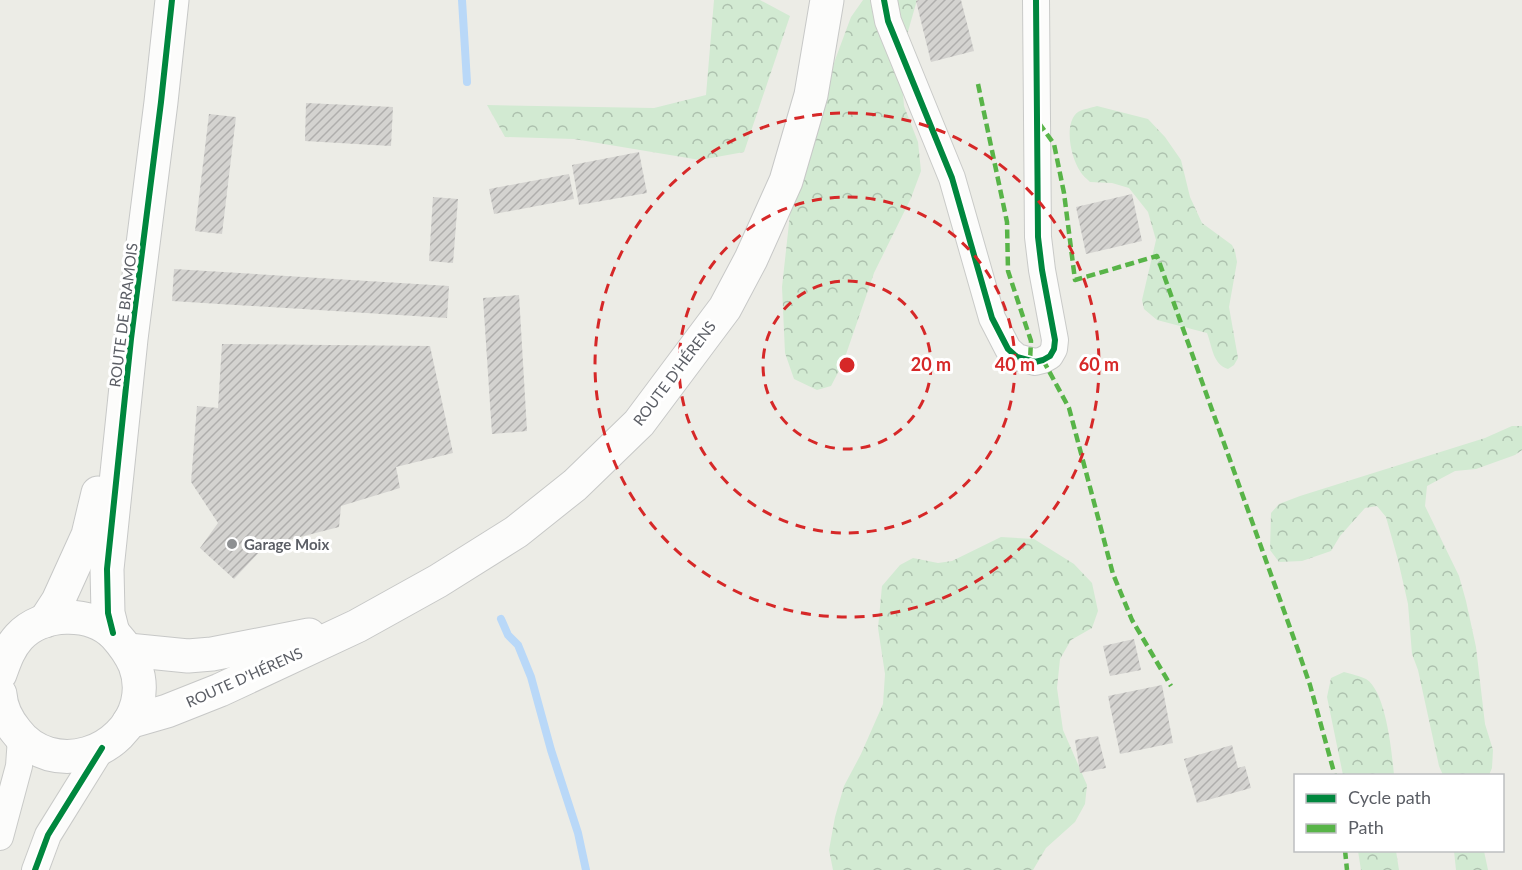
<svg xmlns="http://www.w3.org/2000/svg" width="1522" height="870" viewBox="0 0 1522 870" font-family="Lato,sans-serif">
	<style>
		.forest { fill: url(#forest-crowns) }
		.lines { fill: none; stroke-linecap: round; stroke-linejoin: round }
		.stream { stroke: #b9d8f8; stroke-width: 8 }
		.building { fill: url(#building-hatch) }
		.street-casing { stroke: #c9cac8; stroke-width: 28 }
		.secondary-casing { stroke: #c7c8c7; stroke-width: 35 }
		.street { stroke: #fcfcfb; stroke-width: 26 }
		.secondary { stroke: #fcfcfb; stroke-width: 33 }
		.quiet { stroke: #58b448; stroke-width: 4.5; stroke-dasharray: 9 4.5; stroke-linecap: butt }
		.cycleway-casing { stroke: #fff; stroke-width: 10 }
		.cycleway { stroke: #00873e; stroke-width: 6 }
		.ring { fill: none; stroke: #d62828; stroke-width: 3; stroke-dasharray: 10 8 }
		.poi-dot { fill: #8e9092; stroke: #fff; stroke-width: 2 }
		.labels { text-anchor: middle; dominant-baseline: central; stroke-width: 6; stroke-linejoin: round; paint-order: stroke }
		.street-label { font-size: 15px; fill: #5b5e65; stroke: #fff }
		.poi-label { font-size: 15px; font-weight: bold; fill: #5b5e65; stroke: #fff; text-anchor: start }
		.centre { fill: #d62828; stroke: #fff; stroke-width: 3 }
		.ring-label { font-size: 18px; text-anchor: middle; font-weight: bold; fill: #d62828; stroke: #fff; stroke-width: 6; stroke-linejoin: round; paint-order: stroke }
	</style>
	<defs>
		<pattern id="forest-crowns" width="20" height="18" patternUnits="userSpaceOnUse" patternTransform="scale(1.5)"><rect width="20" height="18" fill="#d2ead2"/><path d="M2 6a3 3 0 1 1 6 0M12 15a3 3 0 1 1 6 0" fill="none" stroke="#adc1ae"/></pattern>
		<pattern id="building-hatch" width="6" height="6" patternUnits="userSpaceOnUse" patternTransform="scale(1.5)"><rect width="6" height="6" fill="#d4d3d0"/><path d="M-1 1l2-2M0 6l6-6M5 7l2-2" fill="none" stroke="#afaeac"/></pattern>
	</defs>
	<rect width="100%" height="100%" fill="#ecece6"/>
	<!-- forest -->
	<g class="forest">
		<path d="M 714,0 L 760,0 L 790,16 L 744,152 L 700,160 L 574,139 L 505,137 L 487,105 L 654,108 L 706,95 Z"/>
		<path d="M 863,0 L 917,0 L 907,35 L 902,82 L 904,106 L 918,142 L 921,171 L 911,198 L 874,273 L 843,363 L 831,386 L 817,390 L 794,379 L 785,353 L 782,287 L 790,214 L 835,60 L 851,17 Z"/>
		<path d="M 1097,106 L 1148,119 L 1165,137 L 1181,160 L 1190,197 L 1202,223 L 1232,245 L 1235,251 L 1237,262 L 1229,307 L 1238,358 L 1234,365 L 1228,369 C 1213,365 1212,346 1207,333 L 1157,320 L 1144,309 L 1142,300 L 1156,240 L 1148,212 L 1129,188 L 1112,183 L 1090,182 C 1087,179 1082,175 1080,171 C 1071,158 1063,123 1078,112 C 1083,109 1091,108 1097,106 Z"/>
		<path d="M 1512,426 L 1522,426 L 1522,450 L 1515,455 L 1476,469 L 1455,471 L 1427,486 L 1425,506 L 1459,576 L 1466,601 L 1476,647 L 1485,724 L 1493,750 L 1492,768 L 1489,775 L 1443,775 L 1439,766 L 1418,670 L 1412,654 L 1408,604 L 1398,560 L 1386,517 L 1377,506 L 1365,508 L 1340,536 L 1331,551 L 1302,561 L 1279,562 L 1270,550 L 1271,513 L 1279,504 L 1300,496 L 1485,438 Z"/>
		<path d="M 1001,537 L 1034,539 L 1074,564 L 1092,583 L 1098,611 L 1092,628 L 1071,640 L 1060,659 L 1057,688 L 1063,730 L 1087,785 L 1085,804 L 1075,822 L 1046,848 L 1033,870 L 833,870 L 829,850 L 835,817 L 844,786 L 861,754 L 883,704 L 885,674 L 878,628 L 882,586 L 900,565 L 913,558 L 938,563 L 952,561 Z"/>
		<path d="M 1344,672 C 1351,674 1360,676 1366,679 C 1386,691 1392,753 1394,775 L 1343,775 L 1327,697 L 1331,678 Z"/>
		<path d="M 1358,851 L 1396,851 L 1399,870 L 1361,870 Z"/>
		<path d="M 1454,851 L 1484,851 L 1488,870 L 1456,870 Z"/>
	</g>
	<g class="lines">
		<!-- stream -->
		<g class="stream">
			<path d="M 462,0 L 467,82"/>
			<path d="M 501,619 L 508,635 L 518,645 L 531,677 L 551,750 L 578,833 L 586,870"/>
		</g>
	</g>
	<!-- building -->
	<g class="building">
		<path d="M 919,0 L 961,0 L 974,51 L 931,62 L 916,1 Z"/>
		<path d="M 306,103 L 393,107 L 391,146 L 305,141 Z"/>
		<path d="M 209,114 L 236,117 L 222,234 L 195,231 Z"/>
		<path d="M 639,152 L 647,193 L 579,205 L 572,165 Z"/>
		<path d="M 569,174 L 574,199 L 494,214 L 489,189 Z"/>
		<path d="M 1132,194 L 1142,241 L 1086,254 L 1076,207 Z"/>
		<path d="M 433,197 L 458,199 L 453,263 L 429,261 Z"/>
		<path d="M 174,269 L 449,286 L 447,318 L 172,301 Z"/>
		<path d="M 519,295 L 527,431 L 492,434 L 483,298 Z"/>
		<path d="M 222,344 L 430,346 L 453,453 L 396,467 L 400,488 L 341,506 L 339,527 L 265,546 L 234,579 L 200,548 L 218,523 L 191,482 L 197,406 L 218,408 Z"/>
		<path d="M 1134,639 L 1141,670 L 1110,676 L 1103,646 Z"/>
		<path d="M 1162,685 L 1173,743 L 1120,754 L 1108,696 Z"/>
		<path d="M 1098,736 L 1106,768 L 1080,773 L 1075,740 Z"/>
		<path d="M 1232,745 L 1238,768 L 1245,766 L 1251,788 L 1197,803 L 1184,759 Z"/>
	</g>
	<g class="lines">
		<!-- street casing -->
		<g class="street-casing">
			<g id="street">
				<path d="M 884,0 L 888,21 L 952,178 L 992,318 L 1008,349 L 1017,357 L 1035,362 L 1043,360 L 1050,356 L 1054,349 L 1055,340 L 1042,270 L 1038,237 L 1036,0"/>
				<path d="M 0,837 L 19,766 L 21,738"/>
				<path d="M 35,870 L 48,835 L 102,748"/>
			</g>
		</g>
		<!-- secondary casing -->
		<g class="secondary-casing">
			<g id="secondary">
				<path d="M 45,621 L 58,601 L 88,535 L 98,493"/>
				<path d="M 113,633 L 108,613 L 107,569 L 131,339 L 161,102 L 172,0"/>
				<path d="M 128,650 L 188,656 L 212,654 L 309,635"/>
				<path d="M 0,674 C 5,660 9,648 19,637 C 42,612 90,610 115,635 C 123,644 130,653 135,665 C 155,718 101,768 49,754 C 36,750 24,742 16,731 C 7,720 1,709 0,694"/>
				<path d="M 129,722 L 167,711 L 220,690 L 357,626 L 438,581 L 516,532 L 575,485 L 639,423 L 725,308 L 751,259 L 786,181 L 811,95 L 827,0"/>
			</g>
		</g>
		<!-- street -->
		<use href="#street" class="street"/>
		<!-- secondary -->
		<use href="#secondary" class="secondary"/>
		<!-- quiet -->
		<g class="quiet">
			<path d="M 978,84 L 1007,222 L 1008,271 L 1031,341 L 1030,361"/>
			<path d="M 1039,123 L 1054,144 L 1064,193 L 1075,280 L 1157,256 L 1298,650 L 1310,685 L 1335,776"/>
			<path d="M 1043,360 L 1069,408 L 1113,574 L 1132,620 L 1171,686"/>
			<path d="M 1345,850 L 1347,870"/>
		</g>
		<!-- cycleway casing -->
		<g class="cycleway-casing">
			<g id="cycleway">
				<path d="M 884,0 L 888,21 L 952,178 L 992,318 L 1008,349 L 1017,357 L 1035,362 L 1043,360 L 1050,356 L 1054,349 L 1055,340 L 1042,270 L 1038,237 L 1036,0"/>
				<path d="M 113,633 L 108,613 L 107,569 L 131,339 L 161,102 L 172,0"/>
				<path d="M 35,870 L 48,835 L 102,748"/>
			</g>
		</g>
		<!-- cycleway -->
		<use href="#cycleway" class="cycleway"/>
	</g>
	<!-- distance rings -->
	<g class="ring">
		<circle cx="847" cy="365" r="84"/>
		<circle cx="847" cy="365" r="168"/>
		<circle cx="847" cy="365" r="252"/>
	</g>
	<!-- markers -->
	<circle class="poi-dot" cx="232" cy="544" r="6"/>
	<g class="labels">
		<!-- street labels -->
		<g class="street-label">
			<text transform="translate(123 315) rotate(-83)">ROUTE DE BRAMOIS</text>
			<text transform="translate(674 373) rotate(-53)">ROUTE D'HÉRENS</text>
			<text transform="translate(244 677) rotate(-24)">ROUTE D'HÉRENS</text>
		</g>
		<!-- poi labels -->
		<g class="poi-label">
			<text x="244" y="544">Garage Moix</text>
		</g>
	</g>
	<circle cx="847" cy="365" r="9" class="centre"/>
	<g class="ring-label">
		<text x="931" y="371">20 m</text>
		<text x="1015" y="371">40 m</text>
		<text x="1099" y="371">60 m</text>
	</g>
	<!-- legend -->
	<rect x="1294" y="774" width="210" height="78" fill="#ffffff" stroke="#bdbfc1" stroke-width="1.5"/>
	<rect x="1306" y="794" width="30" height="9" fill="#00873e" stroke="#bdbfc1" stroke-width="1.5"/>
	<text x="1348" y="804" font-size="18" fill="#5b5e65">Cycle path</text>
	<rect x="1306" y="824" width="30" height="9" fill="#58b448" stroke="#bdbfc1" stroke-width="1.5"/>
	<text x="1348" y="834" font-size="18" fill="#5b5e65">Path</text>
</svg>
